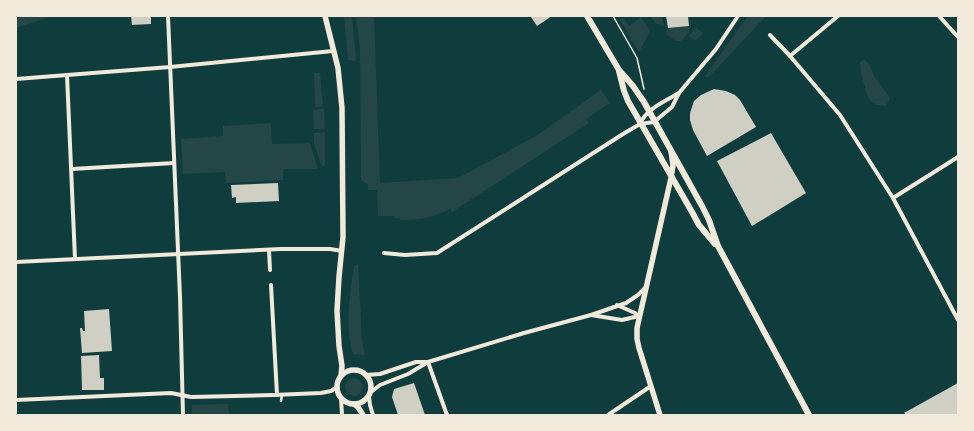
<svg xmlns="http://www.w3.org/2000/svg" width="974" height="431" viewBox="0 0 974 431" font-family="'Work Sans',sans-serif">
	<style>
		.green { fill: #244646 }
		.building { fill: #cfcfc3 }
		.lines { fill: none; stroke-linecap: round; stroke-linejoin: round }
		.path { stroke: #f1e9da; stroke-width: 1.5 }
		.service { stroke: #f1e9da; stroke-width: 2.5 }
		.minor { stroke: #f1e9da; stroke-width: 4 }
		.tertiary { stroke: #f1e9da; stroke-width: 5.5 }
		.secondary { stroke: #f1e9da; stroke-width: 6 }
	</style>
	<rect width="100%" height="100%" fill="#0f3d3e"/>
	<!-- green -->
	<g class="green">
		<path d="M 16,16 L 53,16 L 16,28 Z"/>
		<path d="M 344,16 L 352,16 L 356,61 L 348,60 Z"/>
		<path d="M 356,16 L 374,16 L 380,183 L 458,178 L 536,136 L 601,90 L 610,103 L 586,119 L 589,123 L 452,212 L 450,209 C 433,218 418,220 400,220 L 400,218 L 395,218 L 395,216 L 378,216 L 377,190 L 368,190 L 368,184 L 361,180 L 360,49 Z"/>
		<path d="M 653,16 L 662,16 L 664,26 L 656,24 L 652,19 Z"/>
		<path d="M 748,16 L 766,16 L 708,78 L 705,76 Z"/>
		<path d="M 641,17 L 650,31 L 639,52 L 620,20 L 623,18 L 629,26 Z"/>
		<path d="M 689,26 L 689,32 L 681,41 L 676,41 L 666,34 L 668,28 Z"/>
		<path d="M 696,28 L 703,33 L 696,41 L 689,36 Z"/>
		<path d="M 864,60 C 872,64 871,72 876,79 C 881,86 886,91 890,99 L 886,106 C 869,106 868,97 864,84 C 862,76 860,70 860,62 Z"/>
		<path d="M 314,73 L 320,73 L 323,106 L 315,107 Z"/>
		<path d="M 324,109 L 325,129 L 314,129 L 313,110 Z"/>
		<path d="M 271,123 L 272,144 L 310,143 L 318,169 L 283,169 L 283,180 L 226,183 L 225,172 L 183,174 L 181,139 L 223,136 L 223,126 Z"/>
		<path d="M 325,132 L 325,166 L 322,167 L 314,143 L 314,133 Z"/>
		<path d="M 358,264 L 362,340 L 365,355 L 353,354 C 345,329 350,292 354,266 Z"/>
		<circle cx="354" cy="387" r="9"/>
		<path d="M 228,404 L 229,415 L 192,415 L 192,405 Z"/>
	</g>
	<!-- building -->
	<g class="building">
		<path d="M 131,16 L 151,16 L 151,24 L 132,25 Z"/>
		<path d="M 532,16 L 552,16 L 537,26 L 531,17 Z"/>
		<path d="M 666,16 L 688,16 L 689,26 L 668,28 Z"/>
		<path d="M 714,89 L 726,91 L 735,95 L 740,100 L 756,127 L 707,156 L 693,130 L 690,120 L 690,113 L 694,101 L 701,95 Z"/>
		<path d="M 771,133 L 806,193 L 752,226 L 717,161 Z"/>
		<path d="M 278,183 L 279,201 L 236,203 L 236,197 L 232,198 L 231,185 Z"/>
		<path d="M 109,309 L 112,351 L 82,353 L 80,328 L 82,328 L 83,331 L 85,331 L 84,311 Z"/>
		<path d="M 99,355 L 100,378 L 104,378 L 104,390 L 82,390 L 81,356 Z"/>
		<path d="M 414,383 L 425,415 L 398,415 L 392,397 L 394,389 Z"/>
		<path d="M 958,383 L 958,415 L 906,415 L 904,413 Z"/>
	</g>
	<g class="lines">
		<!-- path -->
		<path class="path" d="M 613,16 L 637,58 L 644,89"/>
		<!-- service -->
		<path class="service" d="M 281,401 L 282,395"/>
		<!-- minor -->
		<g class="minor">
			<path d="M 168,16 L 180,297 L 183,415"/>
			<path d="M 939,16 L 958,37"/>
			<path d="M 770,35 L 790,56 L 840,115 L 893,198 L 958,320"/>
			<path d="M 790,56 L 838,16"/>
			<path d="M 67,75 L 75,259"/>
			<path d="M 16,79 L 170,67 L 333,51"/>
			<path d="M 640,124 C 646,109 665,101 679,93"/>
			<path d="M 72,169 L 174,163"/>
			<path d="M 893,198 L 958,157"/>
			<path d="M 269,250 L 270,270"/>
			<path d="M 384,253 L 405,255 L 437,253 L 623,134 L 640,124 L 654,122 L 672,107 L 679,93 L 716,49 L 738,16"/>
			<path d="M 16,262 L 281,249 L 330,249 L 342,251"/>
			<path d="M 271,285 L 277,395"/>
			<path d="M 617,305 L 635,313 L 639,316"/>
			<path d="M 591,315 L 622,320 L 639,316"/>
			<path d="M 428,362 L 447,415"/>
			<path d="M 366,375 L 380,374 L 416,362 L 428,362"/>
			<path d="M 371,392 L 380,385 L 408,374 L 428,362 L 524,333 L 591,315 L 626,303 L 638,295 L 646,287"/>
			<path d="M 369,396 L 370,405 L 373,415"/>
			<path d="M 341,398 L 342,415"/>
			<path d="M 16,400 L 171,393 L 191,397 L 273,395 L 321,393 L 331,391 L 337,387"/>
			<path d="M 608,415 L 651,386"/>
		</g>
		<!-- tertiary -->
		<g class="tertiary">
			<path d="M 325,16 L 338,68 L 342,108 L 343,237 L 339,277 L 337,311 L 339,346 L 342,366 L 341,375"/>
			<circle cx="354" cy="387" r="17"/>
			<path d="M 354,404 L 358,407 L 363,415"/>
			<path d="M 660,415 L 639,348 L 637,339 L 637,328 L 671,178 L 673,165 L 671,151"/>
		</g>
		<!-- secondary -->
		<g class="secondary">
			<path d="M 587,16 L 619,70 L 633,86 L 644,102 L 702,206 L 709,220 L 718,246 L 809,415"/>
			<path d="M 619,71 L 624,91 L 628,101 L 692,212 L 699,225 L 715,244"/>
		</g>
	</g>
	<!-- border -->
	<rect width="974" height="431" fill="none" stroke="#f1e9da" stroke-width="34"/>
</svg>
